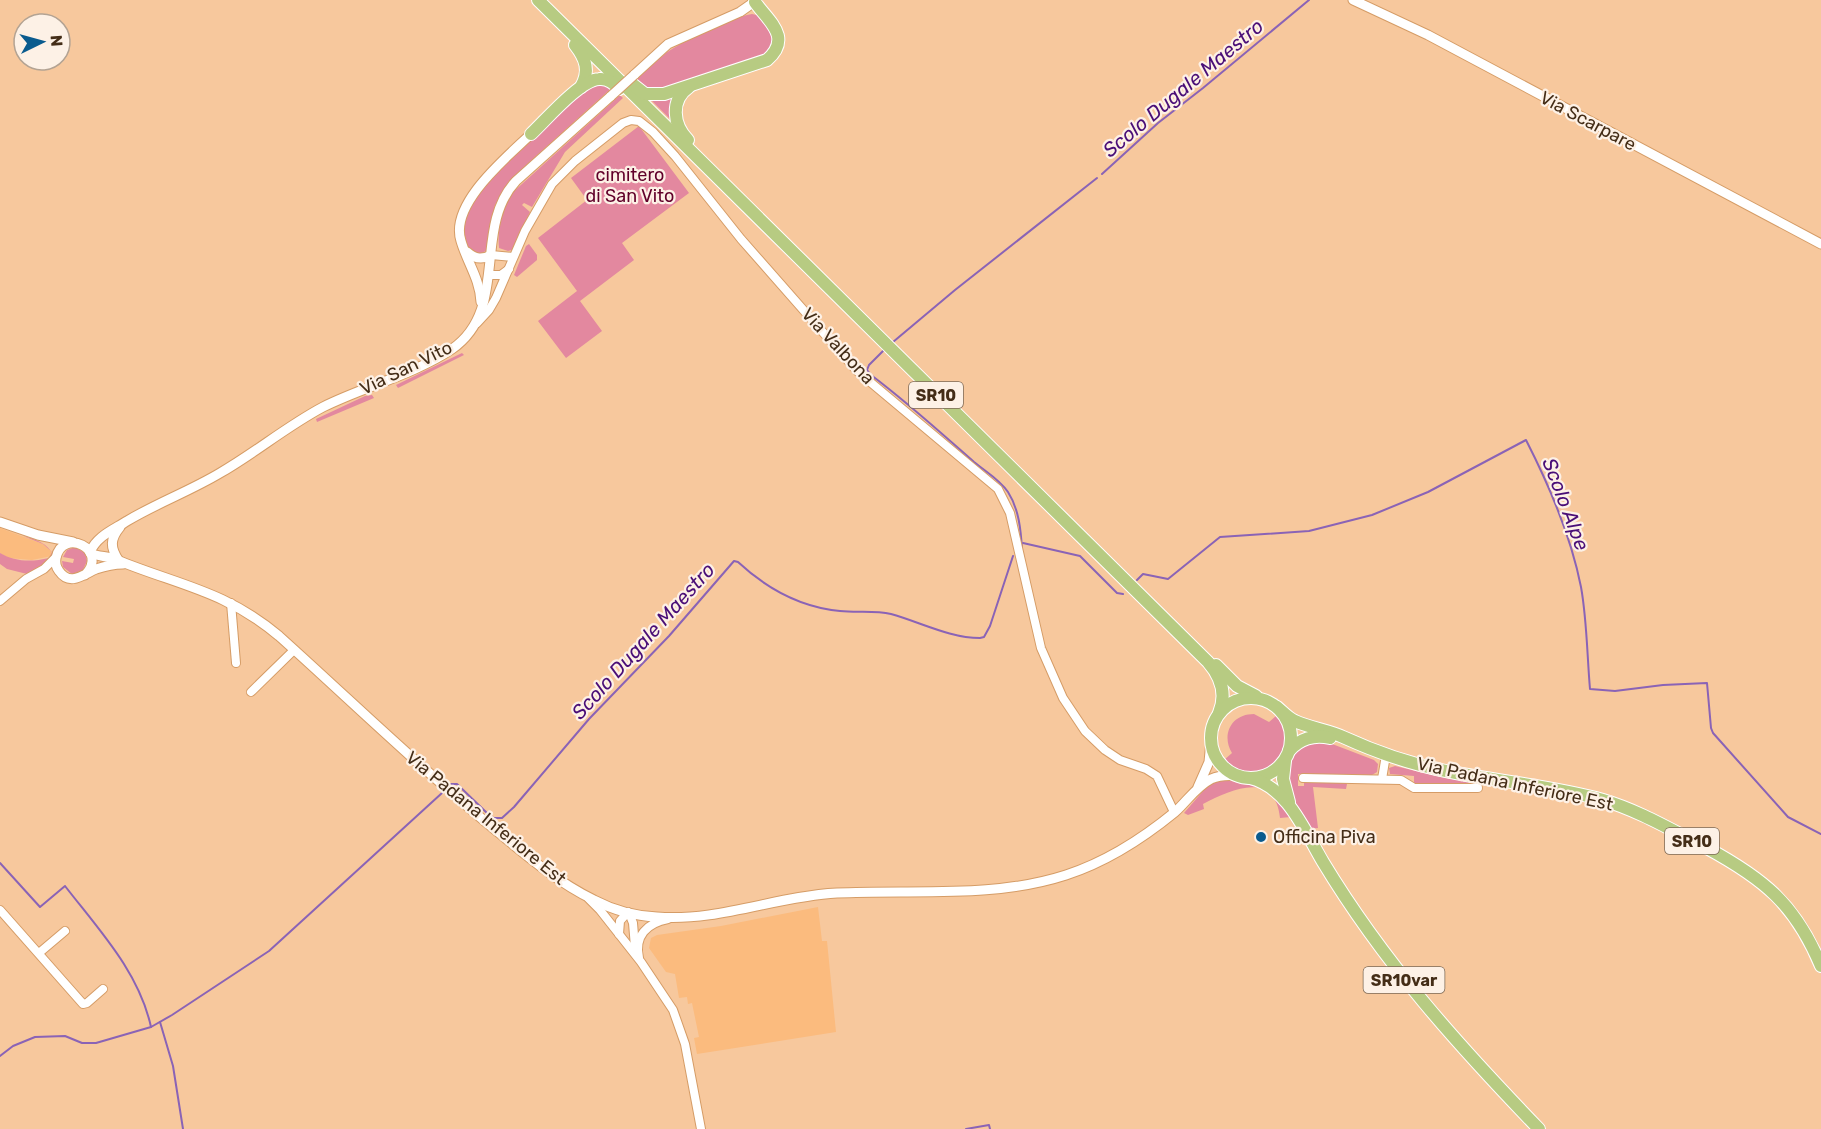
<svg xmlns="http://www.w3.org/2000/svg" width="1821" height="1129" viewBox="0 0 1821 1129" font-family="Rubik,sans-serif">
	<style>
		.built { fill: #fbbb7e }
		.green { fill: #e3889f }
		.lines { fill: none; stroke-linecap: round; stroke-linejoin: round }
		.stream { stroke: #8a63b6; stroke-width: 2 }
		.minor-casing { stroke: #d59c66; stroke-width: 10 }
		.tertiary-casing { stroke: #d59c66; stroke-width: 11 }
		.primary-casing { stroke: #fff; stroke-width: 14 }
		.minor { stroke: #fff; stroke-width: 8 }
		.tertiary { stroke: #fff; stroke-width: 9 }
		.primary { stroke: #b7cb82; stroke-width: 12 }
		.tertiary-bridge-casing { stroke: #d59c66; stroke-width: 11; stroke-linecap: butt }
		.tertiary-bridge { stroke: #fff; stroke-width: 9 }
		.poi-dot { fill: #0a5b8e; stroke: #fdf1e6; stroke-width: 2 }
		.labels { text-anchor: middle; dominant-baseline: central; stroke-width: 4.5; stroke-linejoin: round; paint-order: stroke }
		.shield { fill: #fdf1e6; stroke: #7c6855; stroke-width: 1.5 }
		.shield-label { font-size: 16px; font-weight: bold; fill: #442d17 }
		.street-label { font-size: 18px; fill: #442d17; stroke: #fdf1e6 }
		.park-label { font-size: 18px; fill: #61002a; stroke: #fdf1e6 }
		.poi-label { font-size: 18px; fill: #442d17; stroke: #fdf1e6; text-anchor: start }
		.water-label { font-size: 20px; font-style: italic; fill: #4a0e77; stroke: #fdf1e6 }
	</style>
	<rect width="100%" height="100%" fill="#f7c89d"/>
	<!-- built -->
	<g class="built">
		<path d="M 0,528 L 43,544 L 51,551 L 52,556 L 32,560 L 8,558 L 0,553 Z"/>
		<path d="M 818,907 L 822,941 L 827,941 L 836,1032 L 697,1054 L 694,1038 L 699,1037 L 692,1003 L 688,1004 L 687,997 L 679,998 L 675,974 L 666,972 L 649,948 L 651,938 L 657,935 L 721,926 Z"/>
	</g>
	<!-- green -->
	<g class="green">
		<path d="M 752,14 L 761,16 L 773,34 L 772,47 L 761,59 L 655,92 L 634,82 C 644,72 655,62 666,53 C 681,42 734,16 752,14 Z"/>
		<path d="M 598,82 L 613,87 L 533,159 L 506,186 L 495,205 L 487,250 L 481,254 C 470,252 465,246 465,235 C 464,231 463,225 463,221 C 469,189 560,112 586,87 Z"/>
		<path d="M 620,95 L 623,98 L 565,152 L 532,207 L 524,203 L 522,205 L 530,212 L 512,250 L 508,251 L 499,248 C 497,229 502,209 512,193 Z"/>
		<path d="M 676,95 L 671,120 L 650,99 Z"/>
		<path d="M 639,126 L 689,193 L 622,243 L 634,260 L 580,301 L 602,331 L 566,358 L 538,321 L 577,291 L 538,238 L 587,200 L 571,178 Z"/>
		<path d="M 529,244 L 537,255 L 537,260 L 517,277 L 514,275 L 526,246 Z"/>
		<path d="M 462,353 L 464,355 L 398,388 L 396,385 Z"/>
		<path d="M 372,395 L 374,398 L 317,422 L 316,419 L 365,396 Z"/>
		<path d="M 23,536 C 35,539 48,543 53,555 L 40,568 L 27,574 L 7,569 L 0,564 L 0,553 C 15,562 32,562 49,558 L 52,552 L 43,544 Z"/>
		<path d="M 75,547 L 85,553 L 87,561 L 83,570 L 72,574 L 63,567 L 62,561 L 73,563 L 74,559 L 63,557 L 67,550 Z"/>
		<path d="M 1254,714 L 1269,722 L 1277,715 C 1304,753 1257,792 1224,760 L 1232,753 C 1221,735 1231,714 1254,714 Z"/>
		<path d="M 1307,742 L 1327,742 L 1374,760 L 1378,764 L 1377,772 L 1372,775 L 1298,774 L 1298,786 L 1304,786 L 1304,781 L 1345,782 L 1347,784 L 1346,789 L 1313,787 L 1318,828 L 1310,829 L 1293,799 L 1287,768 L 1296,751 Z"/>
		<path d="M 1395,766 L 1445,778 L 1485,784 L 1485,785 L 1414,785 L 1414,776 L 1390,774 L 1389,768 Z"/>
		<path d="M 1229,779 C 1238,785 1246,784 1256,786 C 1273,789 1281,805 1291,817 L 1280,818 C 1275,770 1232,789 1203,804 L 1204,809 L 1188,815 L 1184,813 L 1210,783 L 1215,781 Z"/>
	</g>
	<g class="lines">
		<!-- stream -->
		<g class="stream">
			<path d="M 1102,174 L 1158,123 L 1203,88 L 1309,0"/>
			<path d="M 893,342 L 955,290 L 1097,178"/>
			<path d="M 883,351 L 869,365 L 867,370 L 871,375 C 907,402 940,432 974,462 C 986,472 999,479 1008,492 C 1019,509 1021,531 1022,550"/>
			<path d="M 1023,543 L 1080,556 L 1117,593 L 1123,594"/>
			<path d="M 1137,580 L 1143,574 L 1168,579 L 1220,537 L 1309,531 L 1372,515 L 1428,492 L 1526,440 C 1550,487 1571,536 1581,587 C 1587,620 1587,655 1590,689 L 1615,691 L 1663,685 L 1707,683 L 1711,728 L 1713,733 L 1788,817 L 1821,834"/>
			<path d="M 448,784 L 457,784 L 488,814 L 494,818 L 502,818 L 514,807 L 589,719 L 669,636 L 734,561 L 738,562 C 767,589 799,607 840,611 C 857,613 874,610 891,614 C 920,622 950,638 980,638 L 984,637 L 990,626 L 1013,556"/>
			<path d="M 0,863 L 40,907 L 65,886 C 99,930 139,972 151,1027"/>
			<path d="M 160,1022 L 173,1066 L 183,1129"/>
			<path d="M 0,1056 L 13,1046 L 35,1037 L 65,1036 L 82,1043 L 96,1043 L 151,1027 L 172,1015 L 269,951 L 442,793"/>
			<path d="M 966,1129 L 989,1125 L 990,1129"/>
		</g>
		<!-- minor casing -->
		<g class="minor-casing">
			<g id="minor">
				<path d="M 491,255 L 513,257"/>
				<path d="M 489,275 L 501,275 L 509,269"/>
				<path d="M 477,323 L 489,310 L 496,298 L 525,231 L 552,184 L 575,161 L 623,123 L 631,120 L 639,121 L 653,132 L 675,156 L 741,239 L 857,371 L 998,489 L 1010,513 L 1041,648 L 1063,698 L 1085,731 L 1105,750 L 1120,760 L 1146,769 L 1157,776 L 1174,812"/>
				<path d="M 0,601 L 26,579 L 44,569 L 56,557"/>
				<path d="M 231,603 L 236,663"/>
				<path d="M 251,692 L 294,650"/>
				<path d="M 1303,778 L 1401,780 L 1414,788 L 1478,788"/>
				<path d="M 1382,779 L 1386,755"/>
				<path d="M 589,899 L 600,910 L 641,962 L 673,1010 L 685,1044 L 701,1129"/>
				<path d="M 0,910 L 83,1004 L 87,1003 L 103,989"/>
				<path d="M 629,913 L 633,923 L 635,947"/>
				<path d="M 619,934 L 620,921 L 628,912"/>
				<path d="M 39,953 L 65,931"/>
				<path d="M 639,958 C 634,936 647,923 668,919"/>
			</g>
		</g>
		<!-- tertiary casing -->
		<g class="tertiary-casing">
			<g id="tertiary">
				<path d="M 1353,0 L 1428,35 L 1821,244"/>
				<path d="M 634,75 L 668,44 L 740,12 L 757,0"/>
				<path d="M 467,252 C 475,259 482,260 491,255"/>
				<path d="M 481,302 C 480,279 467,262 461,241 C 449,204 507,157 531,134"/>
				<path d="M 0,522 L 38,535 L 73,542"/>
				<path d="M 90,552 C 97,536 113,530 127,521 C 157,503 190,491 220,473 C 255,453 287,426 323,407 C 365,386 413,375 452,349 C 510,309 472,228 516,181 L 611,96"/>
				<path d="M 90,553 C 99,557 108,556 117,560 C 178,585 226,591 279,636 C 348,698 415,763 487,823 C 521,851 555,881 594,900 C 613,910 636,916 657,917 C 718,922 777,896 837,893 C 914,889 992,899 1066,875 C 1106,862 1142,839 1175,812 C 1187,801 1197,786 1211,779 C 1220,775 1229,775 1238,776"/>
				<path d="M 119,561 C 110,548 110,539 120,527"/>
				<path d="M 85,575 C 110,549 62,527 56,558 C 55,563 56,567 59,571 C 70,587 84,574 96,569 C 105,566 114,564 123,564"/>
				<path d="M 1198,787 L 1209,762 L 1211,741"/>
			</g>
		</g>
		<!-- primary casing -->
		<g class="primary-casing">
			<g id="primary">
				<path d="M 538,0 L 1208,662 C 1221,677 1227,694 1219,713"/>
				<path d="M 575,45 C 586,59 590,71 581,87"/>
				<path d="M 631,83 L 645,94 L 664,94 L 767,60 C 793,37 768,21 755,2"/>
				<path d="M 531,134 C 546,120 580,80 599,79 C 608,78 614,83 619,89"/>
				<path d="M 688,140 C 673,125 670,100 689,87"/>
				<path d="M 1216,665 L 1237,686 L 1256,696"/>
				<circle cx="1251" cy="738" r="40"/>
				<path d="M 1277,707 C 1283,712 1288,718 1295,721 C 1310,728 1328,730 1343,737 C 1378,753 1413,765 1451,772 C 1501,782 1554,786 1603,800 C 1640,811 1673,831 1707,848 C 1764,879 1795,904 1821,966"/>
				<path d="M 1289,751 C 1299,739 1314,734 1330,738"/>
				<path d="M 1285,761 L 1283,779 L 1289,802"/>
				<path d="M 1250,778 C 1288,787 1305,832 1323,862 C 1384,963 1458,1045 1539,1129"/>
			</g>
		</g>
		<!-- minor -->
		<use href="#minor" class="minor"/>
		<!-- tertiary -->
		<use href="#tertiary" class="tertiary"/>
		<!-- primary -->
		<use href="#primary" class="primary"/>
		<!-- tertiary-bridge casing -->
		<g class="tertiary-bridge-casing">
			<path id="tertiary-bridge" d="M 611,96 L 634,75"/>
		</g>
		<!-- tertiary-bridge -->
		<use href="#tertiary-bridge" class="tertiary-bridge"/>
	</g>
	<!-- markers -->
	<circle class="poi-dot" cx="1261" cy="837" r="6"/>
	<g class="labels">
		<!-- shield labels -->
		<g class="shield">
			<rect x="909" y="382" width="54" height="26" rx="4.5"/>
			<rect x="1665" y="828" width="54" height="26" rx="4.5"/>
			<rect x="1363.5" y="967" width="81" height="26" rx="4.5"/>
		</g>
		<g class="shield-label">
			<text x="936" y="395">SR10</text>
			<text x="1692" y="841">SR10</text>
			<text x="1404" y="980">SR10var</text>
		</g>
		<!-- street labels -->
		<g class="street-label">
			<text transform="translate(1588 121) rotate(28)">Via Scarpare</text>
			<text transform="translate(838 346) rotate(47)">Via Valbona</text>
			<text transform="translate(406 368) rotate(-26)">Via San Vito</text>
			<text transform="translate(1515 784) rotate(12)">Via Padana Inferiore Est</text>
			<text transform="translate(486 818) rotate(39)">Via Padana Inferiore Est</text>
		</g>
		<!-- park labels -->
		<g class="park-label">
			<text x="630" y="175">cimitero<tspan x="630" dy="21">di San Vito</tspan></text>
		</g>
		<!-- poi labels -->
		<g class="poi-label">
			<text x="1273" y="837">Officina Piva</text>
		</g>
		<!-- water labels -->
		<g class="water-label">
			<text transform="translate(1183 88) rotate(-40)">Scolo Dugale Maestro</text>
			<text transform="translate(1566 504) rotate(69)">Scolo Alpe</text>
			<text transform="translate(643 641) rotate(-48)">Scolo Dugale Maestro</text>
		</g>
	</g>
	<!-- north arrow -->
	<g transform="translate(42 42) rotate(85)"><circle r="28" fill="#fdf1e6" stroke="#b3a393" stroke-width="1.5"/>
	<path d="M0-4.5L10 22L0 15L-10 22Z" fill="#0a5b8e"/>
	<text y="-9" font-size="16" font-weight="bold" text-anchor="middle" fill="#442d17">N</text>
	</g>
</svg>
